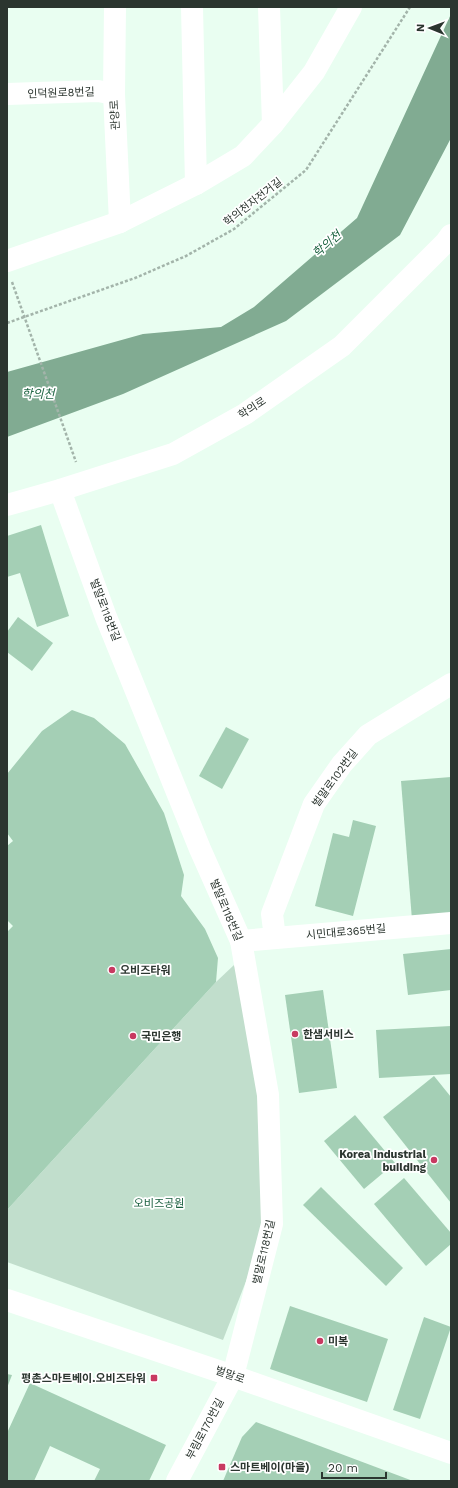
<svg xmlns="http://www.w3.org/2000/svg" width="458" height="1488" viewBox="0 0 458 1488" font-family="'Work Sans','Noto Sans KR',sans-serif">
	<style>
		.green { fill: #c1decc }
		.water { fill: #81ab92 }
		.building { fill: #a4cfb5 }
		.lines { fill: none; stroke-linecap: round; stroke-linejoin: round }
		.path { stroke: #a3b4aa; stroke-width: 2.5; stroke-dasharray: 3 2; stroke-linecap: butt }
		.minor { stroke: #fff; stroke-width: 22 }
		.poi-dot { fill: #c83961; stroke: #fff; stroke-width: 1.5 }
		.labels { text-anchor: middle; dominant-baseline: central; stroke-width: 3.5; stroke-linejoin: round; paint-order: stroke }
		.street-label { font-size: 11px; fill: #2b352f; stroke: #fff }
		.poi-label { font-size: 11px; font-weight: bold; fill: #2b352f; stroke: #fff; text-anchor: start }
		.park-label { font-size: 11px; fill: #185e3e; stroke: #fff }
		.water-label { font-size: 12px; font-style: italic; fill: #1e6442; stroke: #fff }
	</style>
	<rect width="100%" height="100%" fill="#e9fef1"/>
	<!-- green -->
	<path class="green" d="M 234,965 L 245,990 L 269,1196 L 261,1243 L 223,1340 L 7,1262 L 7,1210 L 216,982 Z"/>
	<!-- water -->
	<path class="water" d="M 451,14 L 451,138 L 400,235 L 286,321 L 123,394 L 7,437 L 7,372 L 143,334 L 221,327 L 254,307 L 357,218 Z"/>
	<!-- building -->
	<g class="building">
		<path d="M 41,525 L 69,616 L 37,627 L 20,573 L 7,577 L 7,536 Z"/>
		<path d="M 18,617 L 53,643 L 32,671 L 7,652 L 7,632 Z"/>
		<path d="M 72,710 L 94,718 L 125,744 L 164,813 L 184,875 L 181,896 L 205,929 L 218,958 L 216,982 L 7,1210 L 7,932 L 13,926 L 7,920 L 7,846 L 13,841 L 7,833 L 7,774 L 42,731 Z"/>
		<path d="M 226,727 L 249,739 L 222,789 L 199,776 Z"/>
		<path d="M 451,777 L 451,917 L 412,920 L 401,781 Z"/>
		<path d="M 353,820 L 376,826 L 353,916 L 315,906 L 333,833 L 349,837 Z"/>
		<path d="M 451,949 L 451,990 L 408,995 L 403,954 Z"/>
		<path d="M 323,990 L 337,1088 L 299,1093 L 285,995 Z"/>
		<path d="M 451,1026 L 451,1074 L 379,1078 L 376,1030 Z"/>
		<path d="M 434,1076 L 451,1097 L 451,1203 L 383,1117 Z"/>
		<path d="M 355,1115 L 395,1163 L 364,1189 L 324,1141 Z"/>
		<path d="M 404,1178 L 451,1233 L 451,1244 L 426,1266 L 374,1204 Z"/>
		<path d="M 321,1187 L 403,1268 L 386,1286 L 303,1205 Z"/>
		<path d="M 290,1306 L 388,1339 L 367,1402 L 270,1369 Z"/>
		<path d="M 424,1317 L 451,1327 L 420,1419 L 393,1410 Z"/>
		<path d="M 7,1374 L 12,1375 L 7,1388 Z"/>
		<path d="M 30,1383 L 166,1445 L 149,1481 L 94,1481 L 100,1469 L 50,1446 L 34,1481 L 7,1481 L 7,1433 Z"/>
		<path d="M 256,1422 L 413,1481 L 223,1481 L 242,1437 Z"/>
	</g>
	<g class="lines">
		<!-- path -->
		<g class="path">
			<path d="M 12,282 L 76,462"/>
			<path d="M 7,323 L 135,278 L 186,256 L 234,229 L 306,170 L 410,7"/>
		</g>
		<!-- minor -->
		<g class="minor">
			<path d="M 115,7 L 114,94 L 120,222"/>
			<path d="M 192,7 L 196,184"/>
			<path d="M 269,7 L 273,124"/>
			<path d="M 7,94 L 98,91 L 114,94"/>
			<path d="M 7,261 L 120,222 L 196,184 L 243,156 L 273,124 L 314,72 L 351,7"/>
			<path d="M 60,490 L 106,617 L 200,849 L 241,941 L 268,1095 L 272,1224 L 233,1376 L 177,1481"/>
			<path d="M 7,505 L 60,490 L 173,454 L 245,414 L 342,346 L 446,242 L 451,235"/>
			<path d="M 275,938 L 272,914 L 314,804 L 342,764 L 368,735 L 451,684"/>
			<path d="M 241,941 L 451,923"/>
			<path d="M 7,1300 L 233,1376 L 451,1453"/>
		</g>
	</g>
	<!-- markers -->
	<g class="poi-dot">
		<circle cx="112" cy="970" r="4"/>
		<circle cx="295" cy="1034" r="4"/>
		<circle cx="133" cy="1036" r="4"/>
		<circle cx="434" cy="1160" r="4"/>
		<circle cx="320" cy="1341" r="4"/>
		<rect x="150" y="1374" width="8" height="8" rx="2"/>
		<rect x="218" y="1463" width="8" height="8" rx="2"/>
	</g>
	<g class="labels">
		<!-- street labels -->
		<g class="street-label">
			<text transform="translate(61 93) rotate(-2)">인덕원로8번길</text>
			<text transform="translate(115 115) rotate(-93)">관양로</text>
			<text transform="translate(253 202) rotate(-38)">학의천자전거길</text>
			<text transform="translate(252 408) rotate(-33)">학의로</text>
			<text transform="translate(105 610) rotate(69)">벌말로118번길</text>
			<text transform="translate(335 778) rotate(-54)">벌말로102번길</text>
			<text transform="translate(226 910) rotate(67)">벌말로118번길</text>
			<text transform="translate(346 932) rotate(-5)">시민대로365번길</text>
			<text transform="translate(264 1252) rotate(-77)">벌말로118번길</text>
			<text transform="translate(230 1375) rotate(19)">벌말로</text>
			<text transform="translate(205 1429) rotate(-62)">부림로170번길</text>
		</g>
		<!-- poi labels -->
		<g class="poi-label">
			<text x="120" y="970">오비즈타워</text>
			<text x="303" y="1034">한샘서비스</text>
			<text x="141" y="1036">국민은행</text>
			<text x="426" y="1154" text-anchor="end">Korea Industrial<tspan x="426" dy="13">building</tspan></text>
			<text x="328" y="1341">미복</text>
			<text x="146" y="1378" text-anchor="end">평촌스마트베이.오비즈타워</text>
			<text x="230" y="1467">스마트베이(마을)</text>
		</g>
		<!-- park labels -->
		<g class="park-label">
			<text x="159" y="1203">오비즈공원</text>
		</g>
		<!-- water labels -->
		<g class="water-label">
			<text transform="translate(327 244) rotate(-41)">학의천</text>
			<text x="38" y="394">학의천</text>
		</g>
	</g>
	<!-- border -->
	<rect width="458" height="1488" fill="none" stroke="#2b352f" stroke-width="16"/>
	<!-- north arrow -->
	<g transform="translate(430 28) rotate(271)" stroke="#ffffff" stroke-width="3" paint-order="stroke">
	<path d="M0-3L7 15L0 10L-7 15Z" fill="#2b352f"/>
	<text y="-6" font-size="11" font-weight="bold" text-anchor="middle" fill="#2b352f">N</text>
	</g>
	<!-- scale -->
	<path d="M322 1472v6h64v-6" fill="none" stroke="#2b352f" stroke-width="2"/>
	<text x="328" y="1472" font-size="12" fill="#2b352f" stroke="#ffffff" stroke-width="3" paint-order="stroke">20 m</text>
</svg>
